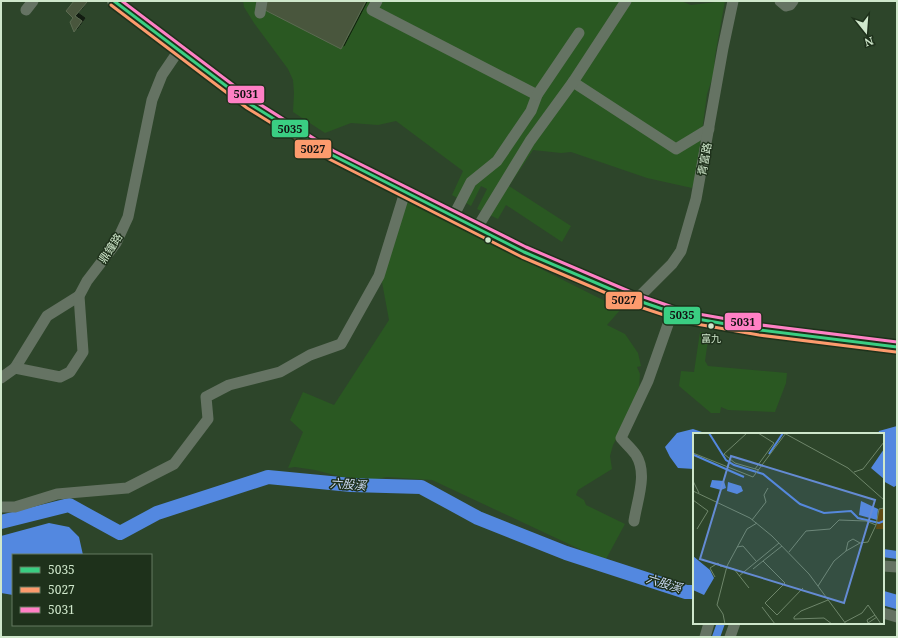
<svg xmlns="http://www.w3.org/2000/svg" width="898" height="638" viewBox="0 0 898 638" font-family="'Noto Serif','Noto Sans TC',serif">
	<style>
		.built { fill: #2a5822 }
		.water { fill: #5388e0 }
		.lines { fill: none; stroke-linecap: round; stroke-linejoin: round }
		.canal { stroke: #5388e0; stroke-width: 8 }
		.river { stroke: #5388e0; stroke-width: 14 }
		.building { fill: #48573c; stroke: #5b6a51; filter: url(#shadow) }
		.minor { stroke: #657363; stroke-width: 11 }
		.major { stroke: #687b65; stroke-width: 14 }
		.bus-1-casing { stroke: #1e311b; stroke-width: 6 }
		.bus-2-casing { stroke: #1e311b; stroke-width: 6 }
		.bus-3-casing { stroke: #1e311b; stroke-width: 6 }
		.bus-1 { stroke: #3ace82; stroke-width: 3 }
		.bus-2 { stroke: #fc9b6d; stroke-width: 3 }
		.bus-3 { stroke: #ff80c5; stroke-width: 3 }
		.bus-dot { fill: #cfe7cb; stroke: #1e311b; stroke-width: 1.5 }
		.labels { text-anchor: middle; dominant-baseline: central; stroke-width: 3; stroke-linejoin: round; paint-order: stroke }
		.bus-label { font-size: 10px; fill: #cfe7cb; stroke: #1e311b }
		.street-label { font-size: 11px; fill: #cfe7cb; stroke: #1e311b }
		.water-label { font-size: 12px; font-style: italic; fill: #cad8f1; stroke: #1e311b }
		.inset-river { fill: none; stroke: #5388e0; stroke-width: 2 }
		.inset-road { fill: none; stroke: #6e866a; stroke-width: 1 }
		.view { fill: #648bd3; fill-opacity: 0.15; stroke: #648bd3; stroke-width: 2 }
		.inset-edge { fill: none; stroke: #cfe7cb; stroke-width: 2 }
		.line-badge { stroke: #1e311b; stroke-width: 1.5 }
		.pale-badge-label { font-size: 11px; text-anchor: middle; font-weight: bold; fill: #111 }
	</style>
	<defs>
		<filter id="shadow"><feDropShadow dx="3" dy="-3" stdDeviation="0" flood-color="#0009"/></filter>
	</defs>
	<rect width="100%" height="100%" fill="#2d452a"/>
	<!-- built -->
	<g class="built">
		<path d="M 243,1 L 681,1 L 691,5 L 725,1 L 715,56 L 714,73 L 707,94 L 696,176 L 692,188 L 647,178 L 571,152 L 561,153 L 533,150 L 509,186 L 571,226 L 562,242 L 506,205 L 498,219 L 477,209 L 487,189 L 481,186 L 471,206 L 452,195 L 463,171 L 396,121 L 378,125 L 351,123 L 325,133 L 293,112 L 294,93 L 293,80 L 288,69 L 254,23 L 244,7 Z"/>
		<path d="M 407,202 L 621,309 L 607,325 L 625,334 L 638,353 L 641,366 L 637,367 L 640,374 L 639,388 L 642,390 L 613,445 L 610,456 L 612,469 L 578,490 L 576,495 L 584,500 L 586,505 L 625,524 L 605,561 L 432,480 L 387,477 L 361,482 L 315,470 L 295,467 L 288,468 L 303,432 L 290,420 L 303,392 L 334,405 L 389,320 L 382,282 Z"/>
		<path d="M 700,332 L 709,333 L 705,361 L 708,366 L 787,373 L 786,383 L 775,412 L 728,410 L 721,407 L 720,413 L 711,413 L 679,386 L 681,371 L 694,372 Z"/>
	</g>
	<!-- water -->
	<g class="water">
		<path d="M 897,426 L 897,485 L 894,487 L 883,481 L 883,434 L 878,434 L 879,431 Z"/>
		<path d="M 693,429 L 708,434 L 694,434 L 694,469 L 678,468 L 670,457 L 665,447 L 677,433 Z"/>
		<path d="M 49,523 L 69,527 L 79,537 L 83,555 L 13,555 L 13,595 L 1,593 L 1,536 Z"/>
	</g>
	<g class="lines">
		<!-- canal -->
		<g class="canal">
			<path d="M 883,553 L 897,555"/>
			<path d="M 716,637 L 721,623"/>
		</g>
		<!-- river -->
		<g class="river">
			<path d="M 1,522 L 69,505 L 120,533 L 157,513 L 268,477 L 351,485 L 421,487 L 478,518 L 566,553 L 686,592 L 694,592"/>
			<path d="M 883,598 L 897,602"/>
		</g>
	</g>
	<!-- building -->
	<g class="building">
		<path d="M 74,1 L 88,1 L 75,16 L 82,21 L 74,32 L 70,22 L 73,18 L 66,11 Z"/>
		<path d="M 265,1 L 366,1 L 341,49 L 261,8 Z"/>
	</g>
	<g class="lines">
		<!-- minor -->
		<g class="minor">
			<path d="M 377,1 L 372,10 L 537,95 L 531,111 L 497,161 L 471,182 L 453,217"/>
			<path d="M 780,1 L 786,6 L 790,5 L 793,1"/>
			<path d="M 26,10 L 33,1"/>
			<path d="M 260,13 L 262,1"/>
			<path d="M 573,82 L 676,149 L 709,129"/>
			<path d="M 537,95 L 579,33"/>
			<path d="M 477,228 L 530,141 L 573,82 L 626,1"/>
			<path d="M 636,300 L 672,264 L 681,251 L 696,199 L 723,48 L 733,1"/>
			<path d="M 15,368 L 47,316 L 79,296"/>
			<path d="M 1,378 L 15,368 L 60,377 L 70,372 L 83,352 L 79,296 L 87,281 L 116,243 L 128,217 L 152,100 L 162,75 L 179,50"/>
			<path d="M 1,507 L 15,507 L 57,494 L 127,488 L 174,464 L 208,419 L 206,397 L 229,385 L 280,372 L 310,355 L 341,344 L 379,276 L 405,192"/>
			<path d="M 634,521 C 637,500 648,474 636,455 C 632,449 626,444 621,438 L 648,381 L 672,313"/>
			<path d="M 883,566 L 897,567"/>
			<path d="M 883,613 L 897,617"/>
			<path d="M 705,637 L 709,623"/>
			<path d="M 730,637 L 735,623"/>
		</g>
		<!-- major -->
		<path class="major" d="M 114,1 L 250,104 L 332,155 L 524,252 L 636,300 L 672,313 L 686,317 L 760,330 L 834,339 L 897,347"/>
		<!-- bus-1 casing -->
		<g class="bus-1-casing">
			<path id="bus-1" d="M 114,1 L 250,104 L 332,155 L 524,252 L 636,300 L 686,317 L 760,330 L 897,347"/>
		</g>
		<!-- bus-2 casing -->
		<g class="bus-2-casing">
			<path id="bus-2" d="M 111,5 L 247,108 L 329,159 L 522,257 L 634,305 L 685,322 L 759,335 L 896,352"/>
		</g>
		<!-- bus-3 casing -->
		<g class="bus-3-casing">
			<path id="bus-3" d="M 122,1 L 253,100 L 334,151 L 526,247 L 638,295 L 687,312 L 761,325 L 897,342"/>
		</g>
		<!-- bus-1 -->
		<use href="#bus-1" class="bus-1"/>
		<!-- bus-2 -->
		<use href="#bus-2" class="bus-2"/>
		<!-- bus-3 -->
		<use href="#bus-3" class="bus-3"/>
	</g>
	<!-- markers -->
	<g class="bus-dot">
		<circle cx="488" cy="240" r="3.5"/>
		<circle cx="711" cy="326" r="3.5"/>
	</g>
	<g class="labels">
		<!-- bus labels -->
		<g class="bus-label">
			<text x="711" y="338">富九</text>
		</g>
		<!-- street labels -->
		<g class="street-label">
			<text transform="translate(704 159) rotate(-80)">青富路</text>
			<text transform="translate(110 248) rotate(-57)">鼎鐘路</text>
		</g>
		<!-- water labels -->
		<g class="water-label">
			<text transform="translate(348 484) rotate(4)">六股溪</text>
			<text transform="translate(664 583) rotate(17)">六股溪</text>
		</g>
	</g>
	<!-- overview -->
	<g transform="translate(693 433)">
		<rect width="191" height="191" fill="#2d452a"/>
		<path d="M 191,75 L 191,96 L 183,96 L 186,77 Z" fill="#604b13"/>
		<path d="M 191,16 L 191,46 L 178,35 ZM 19,47 L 31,48 L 33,55 L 28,57 L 17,54 ZM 35,49 L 48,53 L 50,58 L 44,61 L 34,58 ZM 168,68 L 185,76 L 184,87 L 166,82 ZM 0,123 L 17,137 L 21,145 L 11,162 L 0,157 Z" fill="#5388e0"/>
		<path class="inset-river" d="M 16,0 L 33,27 L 41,32 L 70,41 L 107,71 L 131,80 L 158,78 L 165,85 L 186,90 L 191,88M 76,21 L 90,0M 1,22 L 51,44"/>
		<path class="inset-road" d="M 54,0 L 31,21 L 42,30 L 66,37M 91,0 L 155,35 L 191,67M 0,20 L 60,44 L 93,0M 62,36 L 81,10 L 65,0M 161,39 L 170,36 L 191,9M 0,48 L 6,60M 0,58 L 57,85 L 79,103 L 116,141 L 153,191M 0,67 L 15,78 L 4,96M 59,87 L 73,69 L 71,62 L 75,55M 89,113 L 70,128 L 92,150 L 72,170 L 84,182 L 110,155M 44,114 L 50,113 L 63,128M 153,118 L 167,110M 96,119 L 113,98 L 137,96 L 146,87 L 173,88 L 183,92M 60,136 L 70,128M 46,143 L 86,110M 22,144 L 17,135 L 25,130 L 27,133 L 41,136 L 56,155M 125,153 L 141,128 L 153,118 L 155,109 L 160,106 L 167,110 L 175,109 L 183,92 L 186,76 L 191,75M 135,167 L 108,178 L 101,184 L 101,186 L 131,185 L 139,191M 69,174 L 82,191M 182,182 L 174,187 L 175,190 L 184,184M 152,189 L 169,180 L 175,172 L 188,191M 32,191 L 30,181 L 24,172 L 34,133 L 54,96 L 64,90"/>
		<path class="view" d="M 38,23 L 182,67 L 151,170 L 7,126 Z"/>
		<rect width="191" height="191" class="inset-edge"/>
	</g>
	<g class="line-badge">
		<rect x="227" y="85" width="38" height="19" rx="4" fill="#ff80c5"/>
		<rect x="271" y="119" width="38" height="19" rx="4" fill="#3ace82"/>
		<rect x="294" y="139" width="38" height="20" rx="4" fill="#fc9b6d"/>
		<rect x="605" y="291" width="38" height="19" rx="4" fill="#fc9b6d"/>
		<rect x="663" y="306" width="38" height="19" rx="4" fill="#3ace82"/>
		<rect x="724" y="312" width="38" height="19" rx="4" fill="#ff80c5"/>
	</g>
	<g class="pale-badge-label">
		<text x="246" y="98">5031</text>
		<text x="290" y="133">5035</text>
		<text x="313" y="153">5027</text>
		<text x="624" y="304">5027</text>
		<text x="682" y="319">5035</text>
		<text x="743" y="326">5031</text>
	</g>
	<!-- border -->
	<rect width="898" height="638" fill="none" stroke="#cfe7cb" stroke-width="4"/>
	<!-- legend -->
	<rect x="12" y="554" width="140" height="72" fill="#1e311b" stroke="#657a61"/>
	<rect x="20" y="567" width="20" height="6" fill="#3ace82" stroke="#657a61"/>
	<text x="48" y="574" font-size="12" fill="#cfe7cb">5035</text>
	<rect x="20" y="587" width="20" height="6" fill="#fc9b6d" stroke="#657a61"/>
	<text x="48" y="594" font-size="12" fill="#cfe7cb">5027</text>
	<rect x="20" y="607" width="20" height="6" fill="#ff80c5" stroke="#657a61"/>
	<text x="48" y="614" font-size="12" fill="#cfe7cb">5031</text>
	<!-- north arrow -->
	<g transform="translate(866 32) rotate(163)" stroke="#1e311b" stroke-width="3" paint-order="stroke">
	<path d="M0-3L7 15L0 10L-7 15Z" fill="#cfe7cb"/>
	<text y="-6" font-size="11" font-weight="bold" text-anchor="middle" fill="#cfe7cb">N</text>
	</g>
</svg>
